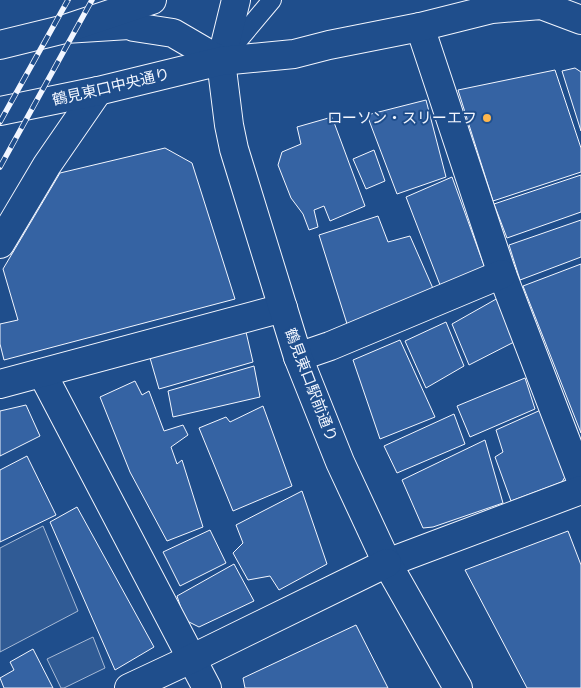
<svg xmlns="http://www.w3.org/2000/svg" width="581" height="688" viewBox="0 0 581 688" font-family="'Zilla Slab','Noto Sans JP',serif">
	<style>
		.built { fill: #305b95; stroke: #a8bbd7 }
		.building { fill: #3563a3; stroke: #f2f6ff }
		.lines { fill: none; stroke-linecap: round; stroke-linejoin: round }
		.lane-casing { stroke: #f2f6ff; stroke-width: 20 }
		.street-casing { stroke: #f2f6ff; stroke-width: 30 }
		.secondary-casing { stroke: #f2f6ff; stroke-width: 30 }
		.lane { stroke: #1f4e8c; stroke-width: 18 }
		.street { stroke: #1f4e8c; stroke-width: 28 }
		.secondary { stroke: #1f4e8c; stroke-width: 28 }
		.rail-casing { stroke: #f2f6ff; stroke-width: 5.5 }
		.rail { stroke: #1f4e8c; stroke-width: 4; stroke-dasharray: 11; stroke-linecap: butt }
		.poi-dot { fill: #ffb74d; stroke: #1f4e8c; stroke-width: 2 }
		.labels { text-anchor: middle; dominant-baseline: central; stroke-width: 4; stroke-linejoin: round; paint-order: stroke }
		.street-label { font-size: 15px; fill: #f2f6ff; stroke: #1f4e8c }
		.poi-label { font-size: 15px; fill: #f2f6ff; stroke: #1f4e8c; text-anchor: end }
	</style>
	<rect width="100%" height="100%" fill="#1f4e8c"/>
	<!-- built -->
	<g class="built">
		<path d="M 43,526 L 78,611 L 0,652 L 0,548 Z"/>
		<path d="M 93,637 L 105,668 L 64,688 L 61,688 L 47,659 Z"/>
	</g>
	<!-- building -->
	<g class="building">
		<path d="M 575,68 L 581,72 L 581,131 L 562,71 Z"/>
		<path d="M 555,70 L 581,148 L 581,172 L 493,201 L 458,90 Z"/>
		<path d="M 426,100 L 446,177 L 397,194 L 367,115 Z"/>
		<path d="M 332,117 L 365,206 L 330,221 L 324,206 L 314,210 L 318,227 L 309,230 L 303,214 L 291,198 L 278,165 L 282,152 L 301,144 L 297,127 Z"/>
		<path d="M 165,148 L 192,163 L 235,299 L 4,360 L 0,344 L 0,324 L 18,320 L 3,269 L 60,173 Z"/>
		<path d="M 374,150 L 385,181 L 366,189 L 353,159 Z"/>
		<path d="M 581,175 L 581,212 L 507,238 L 494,204 Z"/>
		<path d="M 452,177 L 486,271 L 442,290 L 406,197 Z"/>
		<path d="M 378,216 L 388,242 L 410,236 L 435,293 L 348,327 L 319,235 Z"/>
		<path d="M 581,220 L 581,257 L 520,280 L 509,245 Z"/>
		<path d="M 581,264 L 581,433 L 523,286 Z"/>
		<path d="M 498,298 L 516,341 L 469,365 L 452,324 Z"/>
		<path d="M 446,322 L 464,366 L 426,388 L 405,341 Z"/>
		<path d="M 246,332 L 253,362 L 159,389 L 150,358 Z"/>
		<path d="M 400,340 L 435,417 L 380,439 L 353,360 Z"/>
		<path d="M 254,366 L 260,397 L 173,417 L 168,391 Z"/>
		<path d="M 525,378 L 535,409 L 470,437 L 457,406 Z"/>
		<path d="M 135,381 L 142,395 L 149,391 L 164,431 L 183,425 L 188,435 L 171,447 L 177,464 L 182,460 L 203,527 L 167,541 L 130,472 L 100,397 Z"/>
		<path d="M 26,405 L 40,436 L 0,456 L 0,411 Z"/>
		<path d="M 263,406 L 292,486 L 233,511 L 199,428 L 226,417 L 230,422 Z"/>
		<path d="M 543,409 L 566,475 L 562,482 L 511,501 L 495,457 L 503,452 L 496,430 Z"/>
		<path d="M 454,414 L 465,444 L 397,473 L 384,446 Z"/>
		<path d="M 485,440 L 503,503 L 433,527 L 423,528 L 402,480 Z"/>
		<path d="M 27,456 L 56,515 L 0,542 L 0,470 Z"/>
		<path d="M 302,491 L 327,564 L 279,590 L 270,576 L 248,580 L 233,553 L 243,543 L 236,525 Z"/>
		<path d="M 77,507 L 154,647 L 115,670 L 50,522 Z"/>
		<path d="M 210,530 L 226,563 L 180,586 L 163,552 Z"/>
		<path d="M 568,531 L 581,565 L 581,688 L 527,688 L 465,570 Z"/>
		<path d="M 234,564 L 254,601 L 199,627 L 185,620 L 177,596 Z"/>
		<path d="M 356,625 L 388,688 L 245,688 L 243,678 Z"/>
		<path d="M 33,649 L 53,688 L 4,688 L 0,678 L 14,670 L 10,662 Z"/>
	</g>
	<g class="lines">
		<!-- lane casing -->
		<g class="lane-casing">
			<path id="lane" d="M 226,55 L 272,0"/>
		</g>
		<!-- street casing -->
		<g class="street-casing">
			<g id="street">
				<path d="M 420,27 L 502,274 L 581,480"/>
				<path d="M 0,244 L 47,165 L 98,91"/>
				<path d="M 298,357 L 330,346 L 502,274"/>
				<path d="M 42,373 L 207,688"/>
				<path d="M 0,384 L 283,308"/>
				<path d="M 387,563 L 581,490"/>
			</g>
		</g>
		<!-- secondary casing -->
		<g class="secondary-casing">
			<g id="secondary">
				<path d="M 236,0 L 221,61 L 229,125 L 234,149 L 298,357 L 340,462 L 387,563 L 458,688"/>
				<path d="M 65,29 L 129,25 L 134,27 L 173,33 L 221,61"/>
				<path d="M 0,45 L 65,29 L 152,0"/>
				<path d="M 0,111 L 98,91 L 221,61 L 294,54 L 329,45 L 420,27 L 492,9 L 541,5 L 581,20"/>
				<path d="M 129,688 L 191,659 L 387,563"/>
			</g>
		</g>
		<!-- lane -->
		<use href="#lane" class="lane"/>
		<!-- street -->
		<use href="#street" class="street"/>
		<!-- secondary -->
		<use href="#secondary" class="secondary"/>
		<!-- rail casing -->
		<g class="rail-casing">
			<g id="rail">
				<path d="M 0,122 L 68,0"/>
				<path d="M 0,167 L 92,0"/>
			</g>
		</g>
		<!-- rail -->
		<use href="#rail" class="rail"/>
	</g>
	<!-- markers -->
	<circle class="poi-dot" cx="487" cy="118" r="5"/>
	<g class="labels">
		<!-- street labels -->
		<g class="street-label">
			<text transform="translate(111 87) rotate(-13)">鶴見東口中央通り</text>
			<text transform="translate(311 385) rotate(69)">鶴見東口駅前通り</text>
		</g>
		<!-- poi labels -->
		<g class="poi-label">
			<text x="477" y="118">ローソン・スリーエフ</text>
		</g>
	</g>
</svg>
